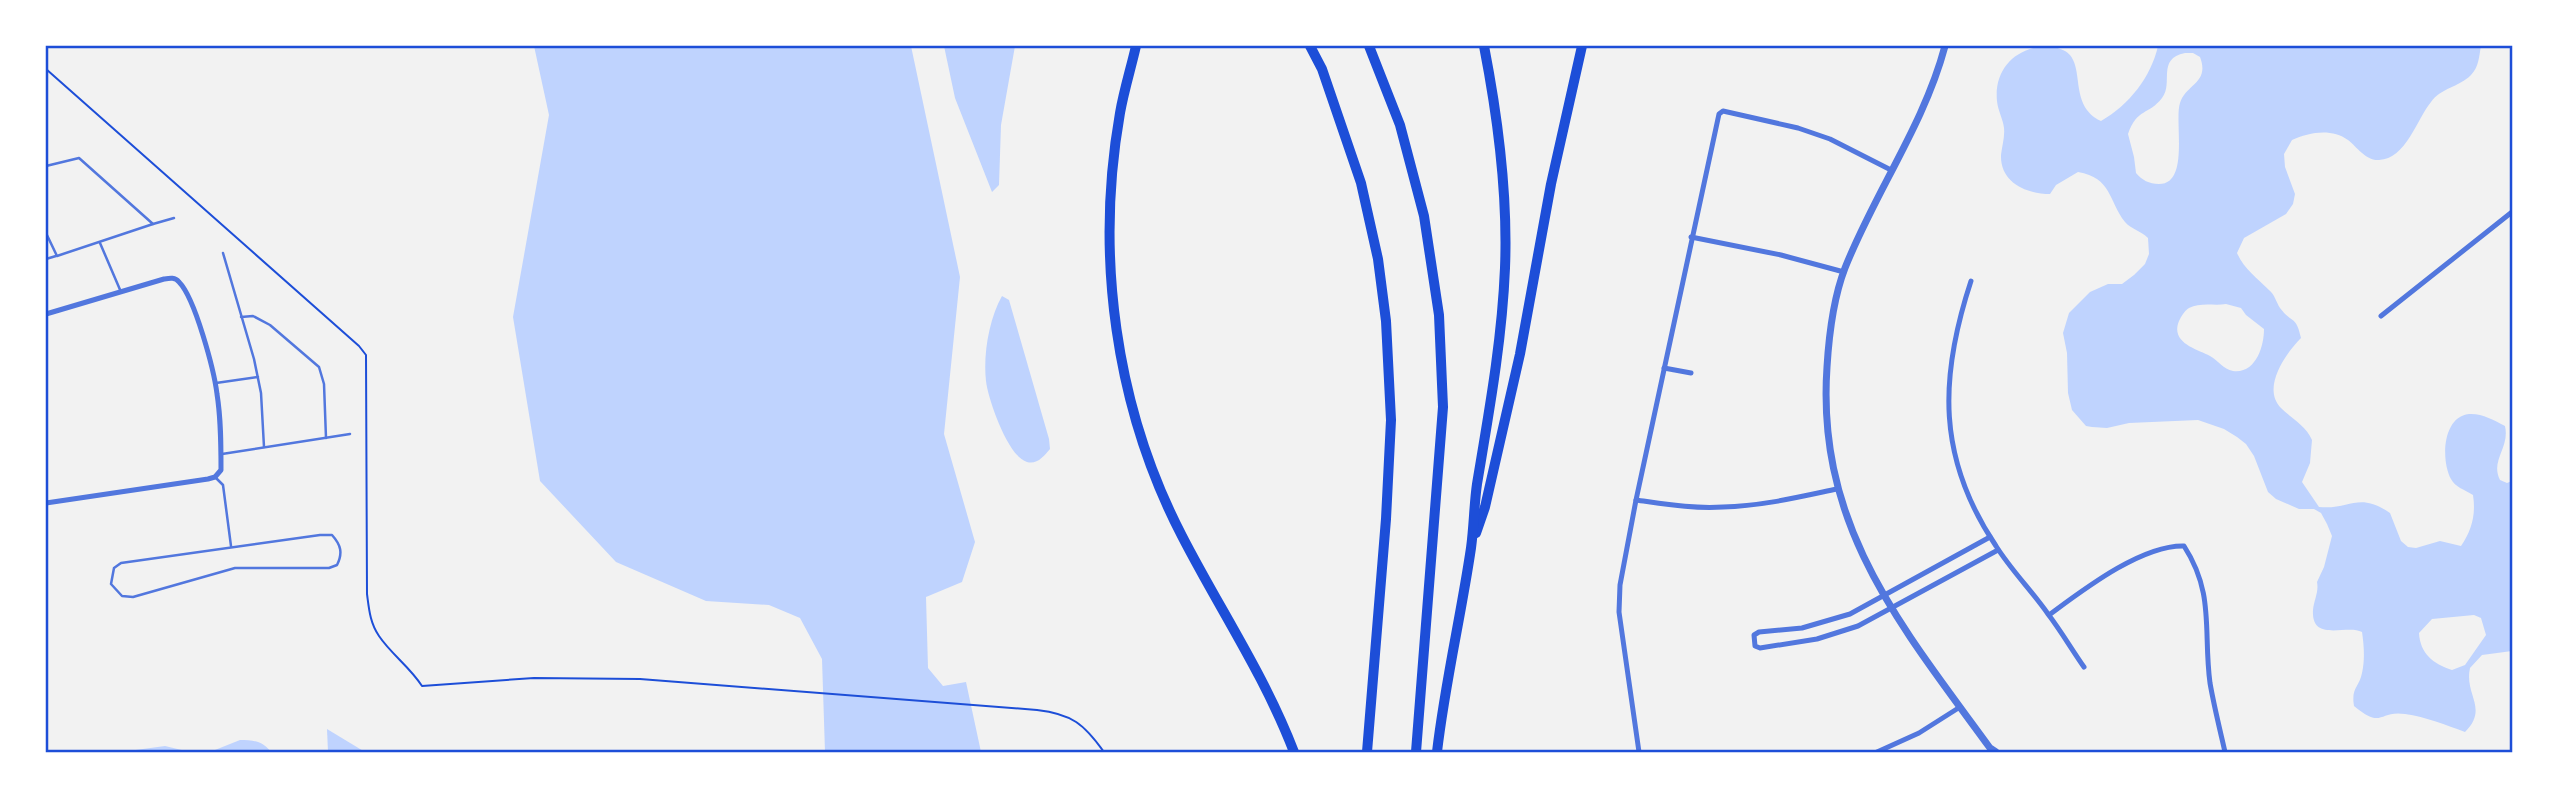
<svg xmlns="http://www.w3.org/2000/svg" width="2558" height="798" viewBox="0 0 2558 798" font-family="'Nunito Sans',sans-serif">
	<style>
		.water { fill: #bfd3fe; fill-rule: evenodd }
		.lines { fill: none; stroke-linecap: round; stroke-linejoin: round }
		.path { stroke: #1d4ed8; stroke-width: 2 }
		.service { stroke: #5277de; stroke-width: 2.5 }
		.minor { stroke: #5277de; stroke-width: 5 }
		.tertiary { stroke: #5277de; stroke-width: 7 }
		.motorway { stroke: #1d4ed8; stroke-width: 10 }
		.neatline { fill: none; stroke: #1d4ed8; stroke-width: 2.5 }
	</style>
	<rect width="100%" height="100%" fill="#f2f2f2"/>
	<!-- water -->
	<g class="water">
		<path d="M 534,46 L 911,46 L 960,277 L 944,434 L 975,542 L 962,582 L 926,597 L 928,668 L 943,686 L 966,682 L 981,752 L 825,752 L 822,659 L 800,618 L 769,605 L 706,601 L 616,562 L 540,481 L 513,317 L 549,115 Z"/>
		<path d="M 944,46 L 1015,46 L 1001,125 L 999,185 L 992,192 L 955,98 Z"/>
		<path d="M 2044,46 C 2050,46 2060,48 2065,51 C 2087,64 2067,105 2101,121 C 2129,105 2151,77 2158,46 L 2481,46 C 2479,56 2479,67 2471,75 C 2459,87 2441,88 2431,102 C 2417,119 2406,159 2379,160 C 2366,161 2357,147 2348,140 C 2332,128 2309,132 2292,140 L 2284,154 L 2285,167 L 2295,194 L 2293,204 L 2286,214 L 2244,238 L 2237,253 C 2244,269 2257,278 2269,290 C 2275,295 2276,302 2280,308 C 2292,324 2296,315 2301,338 C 2286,353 2261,388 2281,408 C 2292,419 2306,426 2312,440 L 2310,463 L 2302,482 L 2319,507 C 2351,510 2358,491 2390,513 L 2401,541 L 2408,547 L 2416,548 L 2440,541 L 2461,546 C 2472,530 2476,514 2473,495 C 2465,490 2455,487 2451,479 C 2441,461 2442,417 2469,414 C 2481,413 2494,420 2505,426 C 2510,448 2490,460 2500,480 L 2507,483 L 2512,481 L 2512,651 L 2482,655 L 2470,668 C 2464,695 2489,708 2465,732 C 2446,725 2426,717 2405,714 C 2378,710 2383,730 2354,706 C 2351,687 2359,688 2362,673 C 2365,660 2364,645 2362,632 C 2347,624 2311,643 2313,610 C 2314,600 2319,592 2317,582 L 2324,567 L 2332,536 L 2327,524 L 2321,513 L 2314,509 L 2299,509 L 2276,499 L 2268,492 L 2254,456 L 2246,444 L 2237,437 L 2224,429 L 2198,420 L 2129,423 L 2107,428 L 2092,427 L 2086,426 L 2072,410 L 2068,393 L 2067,353 L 2063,333 L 2069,313 L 2090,292 L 2108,284 L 2122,284 L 2134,275 L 2145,264 L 2149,254 L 2148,238 C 2141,231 2131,229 2125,222 C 2108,200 2112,178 2078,172 L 2056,185 L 2050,194 C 2027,194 2000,183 2001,155 C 2002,146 2005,137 2004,128 C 2003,119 1998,111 1997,101 C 1994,70 2014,49 2044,46 ZM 2185,53 L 2193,53 L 2200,57 C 2210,83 2186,84 2180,103 C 2174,121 2190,184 2159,184 C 2149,184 2142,180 2136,173 L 2134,157 L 2128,134 C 2137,108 2149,115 2162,98 C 2174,83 2156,59 2185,53 ZM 2226,304 L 2241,308 L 2246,315 L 2264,329 C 2264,346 2256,374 2233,371 C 2223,369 2219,361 2210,356 C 2197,349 2170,343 2179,321 C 2181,317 2184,311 2189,308 C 2200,302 2214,306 2226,304 ZM 2474,615 L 2481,618 L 2486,635 L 2465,665 L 2452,670 C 2433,664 2420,653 2419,633 L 2432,619 Z"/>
		<path d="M 1002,296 L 1009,300 L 1049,439 L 1050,449 C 1044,456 1037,465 1027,462 C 1008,457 988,399 986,381 C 983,355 989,319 1002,296 Z"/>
		<path d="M 327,729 L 365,752 L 328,752 Z"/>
		<path d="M 240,740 C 253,740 263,741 271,752 L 210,752 Z"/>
		<path d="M 165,746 L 190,752 L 121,752 Z"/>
	</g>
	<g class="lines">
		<!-- path -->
		<path class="path" d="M 46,69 L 359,346 L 366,355 L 367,594 C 369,609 370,623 379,636 C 391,654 410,667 422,686 L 534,678 L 640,679 L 1037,710 C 1072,714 1084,724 1104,752"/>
		<!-- service -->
		<g class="service">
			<path d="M 46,166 L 79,158 L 153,224 L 57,256 L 46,233"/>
			<path d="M 153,224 L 174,218"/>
			<path d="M 100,243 L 121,292"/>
			<path d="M 223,253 L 254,359 L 261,393 L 264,447"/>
			<path d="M 46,259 L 56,256"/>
			<path d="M 241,317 L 253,316 L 270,325 L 319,367 L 324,384 L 326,438"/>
			<path d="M 216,383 L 258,377"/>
			<path d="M 222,454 L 350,434"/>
			<path d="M 215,477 L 223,485 L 231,546"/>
			<path d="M 320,535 L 332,535 C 341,545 343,553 337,565 L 329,568 L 235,568 L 133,597 L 122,596 L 111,584 L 114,568 L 121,563 Z"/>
		</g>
		<!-- minor -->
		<g class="minor">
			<path d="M 1691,237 L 1781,255 L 1844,272"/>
			<path d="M 1971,281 C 1939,378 1937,458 1996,546 C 2011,570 2032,591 2048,614 C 2061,631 2072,650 2084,667"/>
			<path d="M 46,314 L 164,279 C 170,278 175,277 179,282 C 195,298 214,370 217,394 C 221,419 221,444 221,470 L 215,477 L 208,479 L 46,503"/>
			<path d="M 2381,316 L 2512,212"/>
			<path d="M 1664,368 L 1691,373"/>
			<path d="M 1636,500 C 1665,504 1694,509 1723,507 C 1762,506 1799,497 1837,489"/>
			<path d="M 1990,537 L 1850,614 L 1802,628 L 1759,632 L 1754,635 L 1755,646 L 1760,648 L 1817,639 L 1858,626 L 1998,550"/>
			<path d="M 2049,615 C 2083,590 2141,545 2184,546 C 2215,594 2203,631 2210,683 C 2214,706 2220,730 2225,752"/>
			<path d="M 1639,752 L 1619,612 L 1620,585 L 1636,500 L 1719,114 L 1723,111 L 1798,128 L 1830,139 L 1891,170"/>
			<path d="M 1877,752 L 1919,733 L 1960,707"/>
		</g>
		<!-- tertiary -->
		<path class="tertiary" d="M 1945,46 C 1924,125 1875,192 1845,268 C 1833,299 1829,334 1827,367 C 1816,527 1902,627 1990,748 L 1996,752"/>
		<!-- motorway -->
		<g class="motorway">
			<path d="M 1136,46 C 1131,68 1124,90 1120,113 C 1095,255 1115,407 1182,536 C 1219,608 1265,676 1294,752"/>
			<path d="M 1310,46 L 1322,69 L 1361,183 L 1378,259 L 1386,321 L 1391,420 L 1386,519 L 1367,752"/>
			<path d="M 1369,46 L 1400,125 L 1424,216 L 1439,315 L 1443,407 L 1416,752"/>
			<path d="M 1476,533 L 1485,507 L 1520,354 L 1551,184 L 1582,46"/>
			<path d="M 1437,752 C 1445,683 1461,616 1471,548 C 1474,526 1474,505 1477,484 C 1489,412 1502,341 1505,268 C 1508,193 1498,118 1484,46"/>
		</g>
	</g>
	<!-- border -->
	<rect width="2558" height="798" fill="none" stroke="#ffffff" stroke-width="94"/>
	<rect x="47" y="47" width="2464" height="704" class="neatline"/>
</svg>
